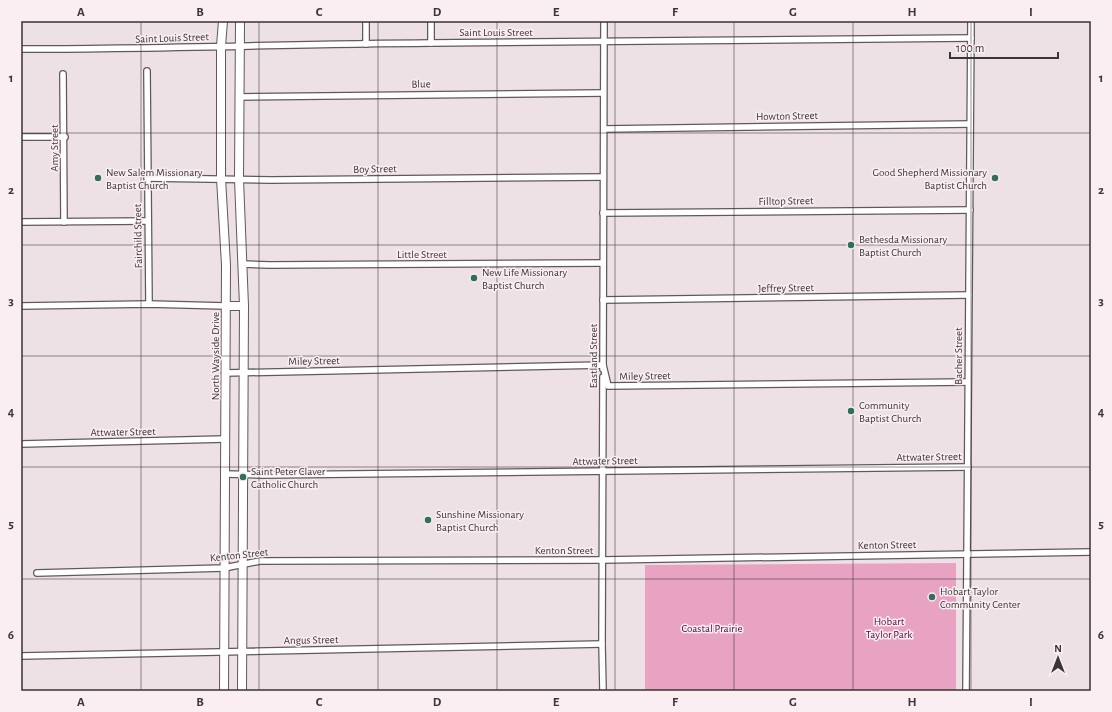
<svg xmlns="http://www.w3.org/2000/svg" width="1112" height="712" viewBox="0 0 1112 712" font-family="'Alegreya Sans',sans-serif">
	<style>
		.green { fill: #e8a3c3 }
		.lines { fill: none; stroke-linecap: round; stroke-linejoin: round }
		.street-casing { stroke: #62585c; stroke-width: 8 }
		.secondary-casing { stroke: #62585c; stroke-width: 10 }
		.street { stroke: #fff; stroke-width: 5.5 }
		.secondary { stroke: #fff; stroke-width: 8 }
		.grid { fill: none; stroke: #3a3537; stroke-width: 1; stroke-opacity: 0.55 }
		.poi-dot { fill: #316f5c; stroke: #faeef3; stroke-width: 1.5 }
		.labels { text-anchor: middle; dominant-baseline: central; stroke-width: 3; stroke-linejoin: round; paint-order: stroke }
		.street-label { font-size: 11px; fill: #3a3537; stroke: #faeef3 }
		.poi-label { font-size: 11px; fill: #3a3537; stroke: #faeef3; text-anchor: start }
		.park-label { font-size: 11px; fill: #520934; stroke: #faeef3 }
		.neatline { fill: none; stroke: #3a3537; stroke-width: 1.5 }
		.grid-label { font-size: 13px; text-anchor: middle; font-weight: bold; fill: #3a3537 }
	</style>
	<rect width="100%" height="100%" fill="#ede1e6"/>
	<!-- green -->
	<path class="green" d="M 956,563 L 956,691 L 645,691 L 645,565 Z"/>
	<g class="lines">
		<!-- street casing -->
		<g class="street-casing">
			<g id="street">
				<path d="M 431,43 L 431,21"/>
				<path d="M 366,44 L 366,21"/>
				<path d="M 21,49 C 158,49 295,44 431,43 C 611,41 791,40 971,38"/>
				<path d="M 147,71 L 149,304"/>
				<path d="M 63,74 L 64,222"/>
				<path d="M 239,97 L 603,93"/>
				<path d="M 604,129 L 970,124"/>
				<path d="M 21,137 L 65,137"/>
				<path d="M 147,178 L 272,180 L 603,177"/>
				<path d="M 603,213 L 970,210"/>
				<path d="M 21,222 L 148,221"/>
				<path d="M 242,264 L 270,265 L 603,263"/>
				<path d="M 603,300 L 969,295"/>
				<path d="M 21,306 L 149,304 L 226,306"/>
				<path d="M 603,369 L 604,21"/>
				<path d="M 226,373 L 603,365 L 608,386 L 968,382"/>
				<path d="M 603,377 L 602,644 L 603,691"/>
				<path d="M 21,444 L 225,439"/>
				<path d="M 225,474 L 263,475 L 968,467"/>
				<path d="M 37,573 L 224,568 L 260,561 L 603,560 L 1091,552"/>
				<path d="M 21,656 L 602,644"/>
				<path d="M 966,691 L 971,21"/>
			</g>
		</g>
		<!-- secondary casing -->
		<g class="secondary-casing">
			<g id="secondary">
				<path d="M 223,21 L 221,46 L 221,178 L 226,265 L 224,691"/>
				<path d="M 240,21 L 239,179 L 244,306 L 242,691"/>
				<path d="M 226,306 L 244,306"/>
			</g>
		</g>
		<!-- street -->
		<use href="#street" class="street"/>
		<!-- secondary -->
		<use href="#secondary" class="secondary"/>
	</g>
	<!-- grid -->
	<path class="grid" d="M 141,21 L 141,691M 259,21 L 259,691M 378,21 L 378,691M 497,21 L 497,691M 615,21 L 615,691M 734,21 L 734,691M 853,21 L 853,691M 971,21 L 971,691M 21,133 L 1091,133M 21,245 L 1091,245M 21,356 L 1091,356M 21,467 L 1091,467M 21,579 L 1091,579"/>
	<!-- markers -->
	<g class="poi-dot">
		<circle cx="98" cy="178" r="4"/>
		<circle cx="995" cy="178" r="4"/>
		<circle cx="851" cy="245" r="4"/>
		<circle cx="474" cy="278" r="4"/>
		<circle cx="851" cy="411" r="4"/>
		<circle cx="243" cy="477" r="4"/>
		<circle cx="428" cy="520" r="4"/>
		<circle cx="932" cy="597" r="4"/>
	</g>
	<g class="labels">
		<!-- street labels -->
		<g class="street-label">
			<text x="496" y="32">Saint Louis Street</text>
			<text transform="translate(172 38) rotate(-2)">Saint Louis Street</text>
			<text transform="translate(421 84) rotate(-1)">Blue</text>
			<text transform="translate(787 116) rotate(-1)">Howton Street</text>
			<text transform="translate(54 148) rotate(-90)">Amy Street</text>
			<text transform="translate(375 169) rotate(-1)">Boy Street</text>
			<text transform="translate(786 201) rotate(-1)">Filltop Street</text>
			<text transform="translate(138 236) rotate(-91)">Fairchild Street</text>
			<text x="422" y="254">Little Street</text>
			<text transform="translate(786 288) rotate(-1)">Jeffrey Street</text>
			<text transform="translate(215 356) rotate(-90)">North Wayside Drive</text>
			<text transform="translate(593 356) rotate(-90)">Eastland Street</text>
			<text transform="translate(958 356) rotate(-90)">Bacher Street</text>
			<text transform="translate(314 361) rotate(-1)">Miley Street</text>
			<text transform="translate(645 376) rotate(-1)">Miley Street</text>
			<text transform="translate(123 432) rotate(-1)">Attwater Street</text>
			<text transform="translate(929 457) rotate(-1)">Attwater Street</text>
			<text transform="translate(605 461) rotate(-1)">Attwater Street</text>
			<text transform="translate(887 545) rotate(-1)">Kenton Street</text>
			<text x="564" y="550">Kenton Street</text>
			<text transform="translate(239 555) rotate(-6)">Kenton Street</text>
			<text transform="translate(311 640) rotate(-1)">Angus Street</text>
		</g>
		<!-- poi labels -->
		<g class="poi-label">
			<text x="106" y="172">New Salem Missionary<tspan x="106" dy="13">Baptist Church</tspan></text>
			<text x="987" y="172" text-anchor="end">Good Shepherd Missionary<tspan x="987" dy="13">Baptist Church</tspan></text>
			<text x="859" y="239">Bethesda Missionary<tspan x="859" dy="13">Baptist Church</tspan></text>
			<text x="482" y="272">New Life Missionary<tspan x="482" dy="13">Baptist Church</tspan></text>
			<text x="859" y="405">Community<tspan x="859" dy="13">Baptist Church</tspan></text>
			<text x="251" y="471">Saint Peter Claver<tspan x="251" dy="13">Catholic Church</tspan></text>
			<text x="436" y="514">Sunshine Missionary<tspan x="436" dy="13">Baptist Church</tspan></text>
			<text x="940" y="591">Hobart Taylor<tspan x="940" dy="13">Community Center</tspan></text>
		</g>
		<!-- park labels -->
		<g class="park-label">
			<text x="889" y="621">Hobart<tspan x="889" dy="13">Taylor Park</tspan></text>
			<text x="712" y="628">Coastal Prairie</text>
		</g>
	</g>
	<!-- border -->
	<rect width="1112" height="712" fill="none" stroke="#faeef3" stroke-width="44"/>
	<!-- north arrow -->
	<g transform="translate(1058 658)" stroke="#faeef3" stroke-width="3" paint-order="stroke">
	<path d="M0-3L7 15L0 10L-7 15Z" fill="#3a3537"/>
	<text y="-6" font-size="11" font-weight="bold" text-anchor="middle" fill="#3a3537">N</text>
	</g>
	<!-- scale -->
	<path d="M950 52v6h108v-6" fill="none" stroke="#3a3537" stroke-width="2"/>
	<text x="956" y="52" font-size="12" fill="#3a3537" stroke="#faeef3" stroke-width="3" paint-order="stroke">100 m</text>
	<rect x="22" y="22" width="1068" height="668" class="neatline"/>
	<g class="grid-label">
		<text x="81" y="16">A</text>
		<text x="200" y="16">B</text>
		<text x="319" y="16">C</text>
		<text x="437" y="16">D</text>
		<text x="556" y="16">E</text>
		<text x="675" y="16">F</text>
		<text x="793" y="16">G</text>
		<text x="912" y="16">H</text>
		<text x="1031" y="16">I</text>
		<text x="11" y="82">1</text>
		<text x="1101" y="82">1</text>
		<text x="11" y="194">2</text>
		<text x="1101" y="194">2</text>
		<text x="11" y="305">3</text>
		<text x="1101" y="305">3</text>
		<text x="11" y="416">4</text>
		<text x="1101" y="416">4</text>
		<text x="11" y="528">5</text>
		<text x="1101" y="528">5</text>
		<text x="11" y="639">6</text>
		<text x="1101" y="639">6</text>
		<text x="81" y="706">A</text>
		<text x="200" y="706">B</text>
		<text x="319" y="706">C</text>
		<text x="437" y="706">D</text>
		<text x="556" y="706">E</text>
		<text x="675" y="706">F</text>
		<text x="793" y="706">G</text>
		<text x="912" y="706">H</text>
		<text x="1031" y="706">I</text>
	</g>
</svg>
